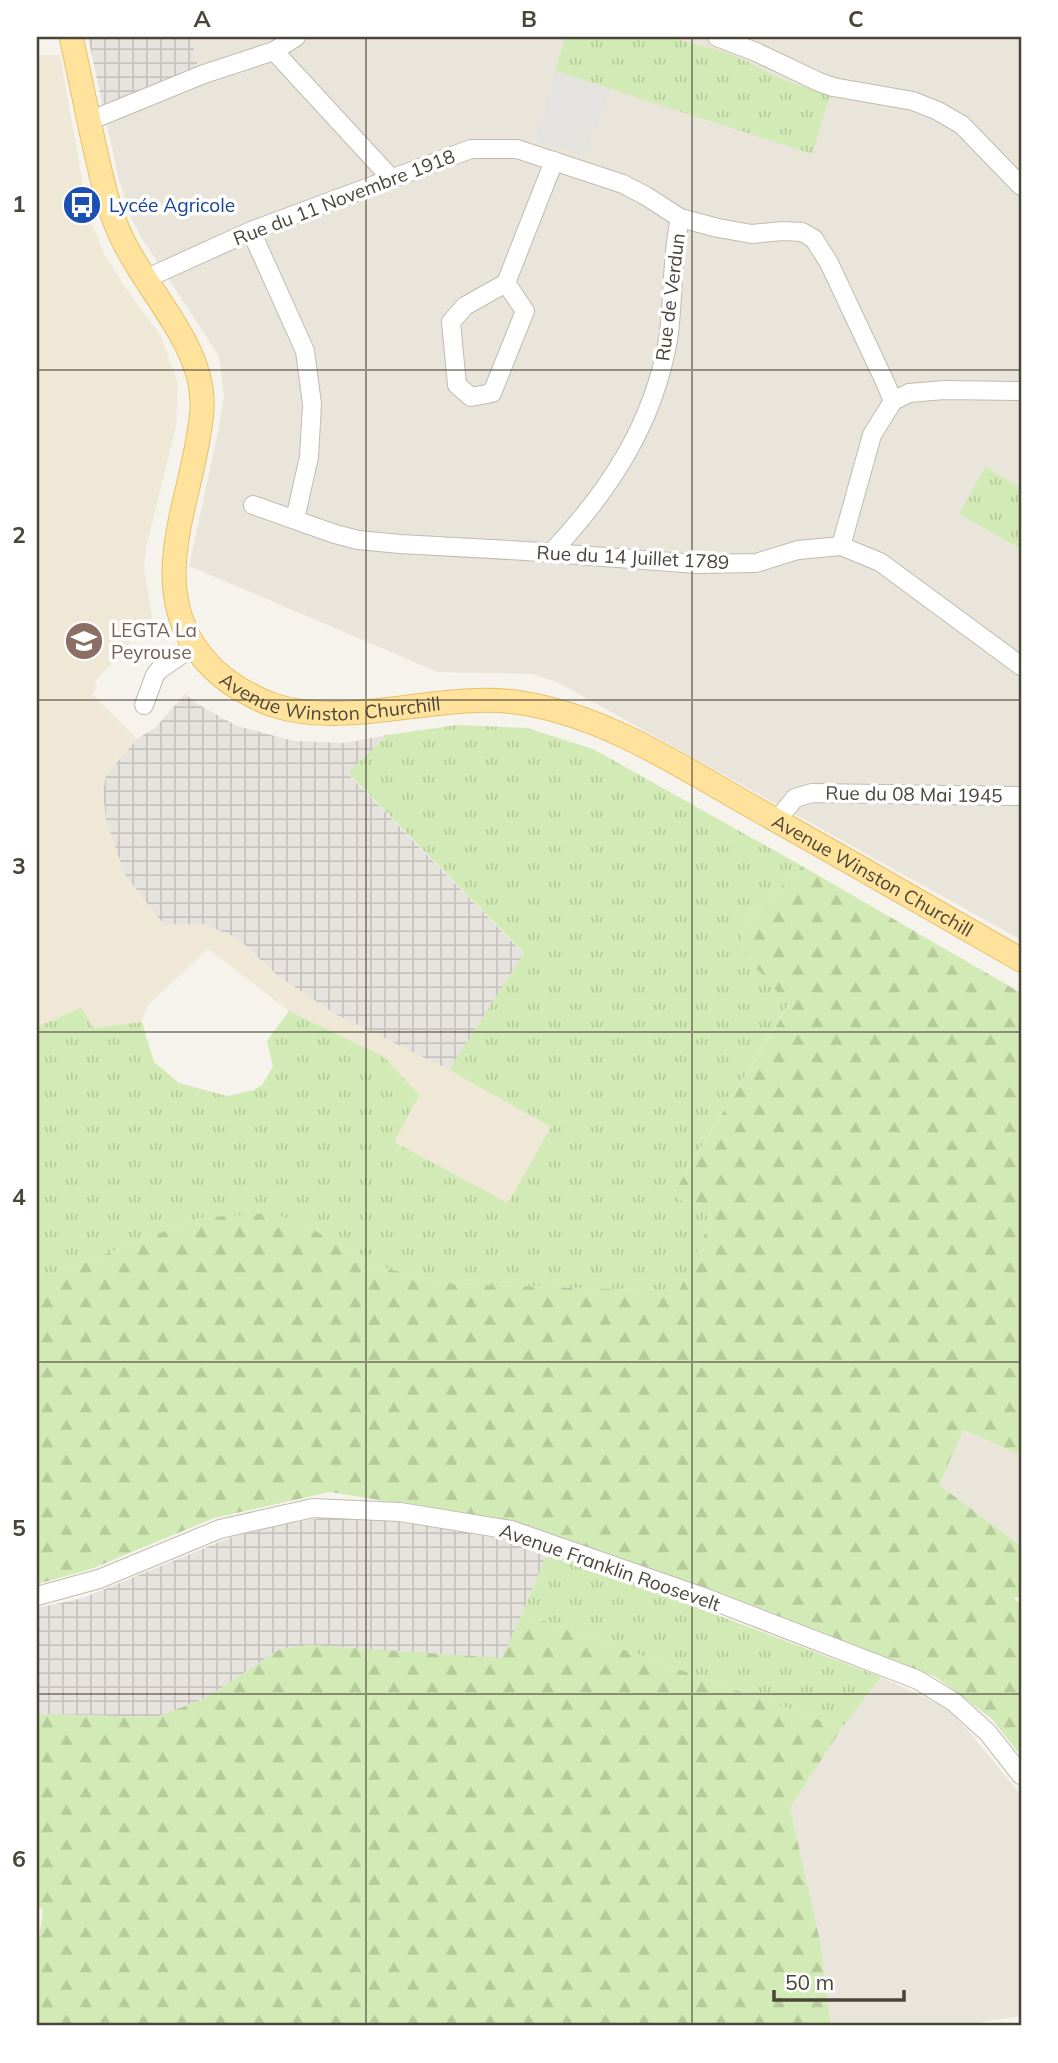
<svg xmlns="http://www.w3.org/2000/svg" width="1058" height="2063" viewBox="0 0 1058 2063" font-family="Mulish,sans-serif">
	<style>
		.residential { fill: #eae5da }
		.industrial { fill: url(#industrial-grid) }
		.education { fill: #efe8d6 }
		.grass { fill: url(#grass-tufts) }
		.forest { fill: url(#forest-firs) }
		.parking { fill: #e5e3e0 }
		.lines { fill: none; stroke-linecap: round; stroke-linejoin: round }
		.minor-casing { stroke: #c2bbae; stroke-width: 20 }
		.major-casing { stroke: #e6c16a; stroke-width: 25 }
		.minor { stroke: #fff; stroke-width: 18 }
		.major { stroke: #ffe39c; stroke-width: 23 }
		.grid { fill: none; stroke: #4b4439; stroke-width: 2; stroke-opacity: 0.55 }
		.labels { text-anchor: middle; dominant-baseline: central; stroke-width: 7; stroke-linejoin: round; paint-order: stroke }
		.street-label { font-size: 19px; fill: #4b4439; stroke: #fff }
		.transit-label { font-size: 19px; fill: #164399; stroke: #fff; text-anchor: start }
		.education-label { font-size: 19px; fill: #785e54; stroke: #fff; text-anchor: start }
		.neatline { fill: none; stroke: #4b4439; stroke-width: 2.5 }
		.grid-label { font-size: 23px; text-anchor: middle; font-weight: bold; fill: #4b4439 }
	</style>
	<defs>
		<pattern id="industrial-grid" width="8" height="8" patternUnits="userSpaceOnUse" patternTransform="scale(1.75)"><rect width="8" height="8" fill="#e6e2dd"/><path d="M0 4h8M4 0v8" fill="none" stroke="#c7c3be"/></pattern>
		<pattern id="grass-tufts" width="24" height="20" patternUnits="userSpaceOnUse" patternTransform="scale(1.75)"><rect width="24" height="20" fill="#d2eab5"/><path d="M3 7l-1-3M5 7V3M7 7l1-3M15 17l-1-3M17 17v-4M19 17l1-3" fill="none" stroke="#b6ca9c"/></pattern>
		<pattern id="forest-firs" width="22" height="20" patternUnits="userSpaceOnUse" patternTransform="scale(1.75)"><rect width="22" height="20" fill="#d2eab5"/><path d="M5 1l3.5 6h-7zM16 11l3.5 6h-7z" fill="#b6ca9c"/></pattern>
	</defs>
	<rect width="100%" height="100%" fill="#f6f3ec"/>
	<!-- residential -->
	<g class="residential">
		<path d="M 192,37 L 1021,37 L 1021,940 L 559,683 L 533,674 L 438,672 L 189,566 L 218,432 L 224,396 L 219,356 L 143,240 L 132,220 L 119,180 L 103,107 L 198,69 Z"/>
		<path d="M 962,1430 L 1021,1455 L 1021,1546 L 939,1485 Z"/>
		<path d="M 881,1677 L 951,1710 L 1021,1795 L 1021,2016 L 954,2026 L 831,2026 L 820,1941 L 790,1808 L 842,1728 Z"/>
	</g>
	<!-- industrial -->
	<g class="industrial">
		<path d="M 88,37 L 192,37 L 198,68 L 103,107 Z"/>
		<path d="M 185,694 L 199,705 L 237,726 L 294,741 L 345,743 L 387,735 L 348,774 L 524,954 L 449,1070 L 335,1014 L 278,976 L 237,938 L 203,924 L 164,925 L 125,875 L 106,821 L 103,793 L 106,775 L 137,739 L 155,728 Z"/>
		<path d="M 322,1518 L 417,1522 L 501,1535 L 548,1551 L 503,1659 L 310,1645 L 280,1649 L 206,1698 L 157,1717 L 37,1714 L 37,1608 L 83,1598 L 229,1538 L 265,1527 Z"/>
	</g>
	<!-- education -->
	<path class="education" d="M 37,55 L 60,55 L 89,218 L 105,255 L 122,283 L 161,336 L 178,384 L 176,427 L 146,548 L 144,567 L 152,618 L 94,683 L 98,687 L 92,694 L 137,739 L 106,775 L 103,793 L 106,821 L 125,875 L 164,925 L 203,924 L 237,938 L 278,976 L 335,1014 L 449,1070 L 551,1127 L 508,1203 L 394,1142 L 383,1056 L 289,1011 L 208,949 L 147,1006 L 142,1022 L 94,1028 L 40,1026 L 37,1032 Z"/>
	<!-- grass -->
	<g class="grass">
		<path d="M 565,37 L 669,37 L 731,54 L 786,81 L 830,95 L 812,154 L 555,71 Z"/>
		<path d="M 985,467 L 1021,488 L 1021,549 L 959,514 Z"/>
		<path d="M 458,725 L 527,728 L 593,749 L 802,866 L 742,927 L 744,954 L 789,1004 L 672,1195 L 712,1218 L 680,1291 L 449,1284 L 372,1265 L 304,1224 L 199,1218 L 37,1280 L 37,1032 L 39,1026 L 81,1008 L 94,1028 L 142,1022 L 154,1062 L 179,1083 L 227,1096 L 254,1090 L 263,1084 L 273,1066 L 267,1041 L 289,1011 L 383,1056 L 419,1095 L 394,1142 L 508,1203 L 551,1127 L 449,1070 L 524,953 L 348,773 L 387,735 Z"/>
		<path d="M 548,1551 L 881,1677 L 842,1728 L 522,1613 Z"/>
	</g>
	<!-- forest -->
	<g class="forest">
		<path d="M 802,866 L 1021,993 L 1021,1455 L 963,1430 L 939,1485 L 1021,1546 L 1021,1596 L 1014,1598 L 1021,1606 L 1021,1756 L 992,1719 L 936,1677 L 521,1523 L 330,1492 L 214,1518 L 91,1569 L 37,1584 L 37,1280 L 199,1218 L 272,1213 L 304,1224 L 372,1265 L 449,1284 L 679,1291 L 712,1218 L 672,1195 L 789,1005 L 744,954 L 742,927 Z"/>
		<path d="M 522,1613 L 842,1728 L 790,1808 L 820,1941 L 831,2026 L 37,2026 L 37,1953 L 43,1909 L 37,1907 L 37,1714 L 157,1717 L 206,1698 L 280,1649 L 310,1645 L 502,1658 Z"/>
	</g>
	<!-- parking -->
	<path class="parking" d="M 555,71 L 611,90 L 584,156 L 536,141 Z"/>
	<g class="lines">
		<!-- minor casing -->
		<g class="minor-casing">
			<g id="minor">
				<path d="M 717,37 L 756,52 L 819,82 L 833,87 L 913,101 L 938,111 L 962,125 L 1021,186"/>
				<path d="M 274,51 L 391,178"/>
				<path d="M 89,121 L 204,74 L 274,51 L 296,37"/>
				<path d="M 251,231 L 305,351 L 312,404 L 309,457 L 295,519"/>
				<path d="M 145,281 L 156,274 L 251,231 L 471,149 L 517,149 L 623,184 L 646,196 L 680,218 L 718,228 L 752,234 L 783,231 L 802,232 L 814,239 L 829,263 L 885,382 L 893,401"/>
				<path d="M 506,283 L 525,311 L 492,393 L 471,397 L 457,385 L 451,322 L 465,306 Z"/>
				<path d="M 506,283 L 554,161"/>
				<path d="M 253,505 L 335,534 L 358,540 L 400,544 L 526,551 L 697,564 L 756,563 L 798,550 L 841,546 L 880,562 L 1021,666"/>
				<path d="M 841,546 L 872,435 L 893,401 L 909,393 L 944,390 L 1021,391"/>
				<path d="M 551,553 C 609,491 653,425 668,340 C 674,300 671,258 680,218"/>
				<path d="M 144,705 L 155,675 L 159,670 L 194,646"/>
				<path d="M 777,820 L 795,798 L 812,793 L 1021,796"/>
				<path d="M 37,1596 L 99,1579 L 220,1529 L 313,1508 L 400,1512 L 511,1530 L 706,1598 L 918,1680 L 954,1702 L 988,1733 L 1021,1775"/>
			</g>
		</g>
		<!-- major casing -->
		<g class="major-casing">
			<g id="major">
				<path id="s1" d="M 71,37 C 79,72 86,108 94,144 C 101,175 107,205 120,234 C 144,289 200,340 202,400 C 203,413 200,426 198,439 C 187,507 153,580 193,644 C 204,661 220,677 238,688 C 249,694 260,701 273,705 C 348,730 443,690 522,703 C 604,716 677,764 749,805 C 840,856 931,908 1021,960"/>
			</g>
		</g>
		<!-- minor -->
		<use href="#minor" class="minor"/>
		<!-- major -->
		<use href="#major" class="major"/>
	</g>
	<!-- grid -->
	<path class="grid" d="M 366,37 L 366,2026M 692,37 L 692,2026M 37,370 L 1021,370M 37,700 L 1021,700M 37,1032 L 1021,1032M 37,1362 L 1021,1362M 37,1694 L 1021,1694"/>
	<!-- icons -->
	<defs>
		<g id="bus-disc" transform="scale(2.0125)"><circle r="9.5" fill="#1a4fb4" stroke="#fff"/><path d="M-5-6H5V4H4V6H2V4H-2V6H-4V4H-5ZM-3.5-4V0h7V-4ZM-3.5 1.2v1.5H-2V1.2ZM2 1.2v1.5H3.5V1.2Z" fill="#fff"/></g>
		<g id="school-disc" transform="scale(2.0125)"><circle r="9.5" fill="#8d6e63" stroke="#fff"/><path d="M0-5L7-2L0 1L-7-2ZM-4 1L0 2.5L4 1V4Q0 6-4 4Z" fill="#fff"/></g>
	</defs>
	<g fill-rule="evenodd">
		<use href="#bus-disc" x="82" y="205"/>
		<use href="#school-disc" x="84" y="641"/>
	</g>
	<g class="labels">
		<!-- street labels -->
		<g class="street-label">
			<text transform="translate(344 197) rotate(-21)">Rue du 11 Novembre 1918</text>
			<text transform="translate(670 297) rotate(-83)">Rue de Verdun</text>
			<text transform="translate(633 557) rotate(3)">Rue du 14 Juillet 1789</text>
			<text stroke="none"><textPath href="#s1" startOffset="798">Avenue Winston Churchill</textPath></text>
			<text transform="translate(914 794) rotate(1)">Rue du 08 Mai 1945</text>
			<text stroke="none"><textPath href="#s1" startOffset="1386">Avenue Winston Churchill</textPath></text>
			<text transform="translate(610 1567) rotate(19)">Avenue Franklin Roosevelt</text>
		</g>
		<!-- transit labels -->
		<g class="transit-label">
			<text x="109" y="205">Lycée Agricole</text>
		</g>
		<!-- education labels -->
		<g class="education-label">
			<text x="111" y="630">LEGTA La<tspan x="111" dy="22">Peyrouse</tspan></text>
		</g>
	</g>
	<!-- border -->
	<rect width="1058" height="2063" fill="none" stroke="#ffffff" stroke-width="77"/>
	<!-- scale -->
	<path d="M774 1990v10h130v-10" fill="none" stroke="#4b4439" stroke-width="3.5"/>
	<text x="785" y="1990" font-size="21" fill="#4b4439" stroke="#ffffff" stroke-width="5" paint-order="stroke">50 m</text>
	<rect x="38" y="38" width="982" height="1986" class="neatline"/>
	<g class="grid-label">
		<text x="202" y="27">A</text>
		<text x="529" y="27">B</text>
		<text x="856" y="27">C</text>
		<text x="19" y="212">1</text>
		<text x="19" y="543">2</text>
		<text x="19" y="874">3</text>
		<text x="19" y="1205">4</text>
		<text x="19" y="1536">5</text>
		<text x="19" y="1867">6</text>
	</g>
</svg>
